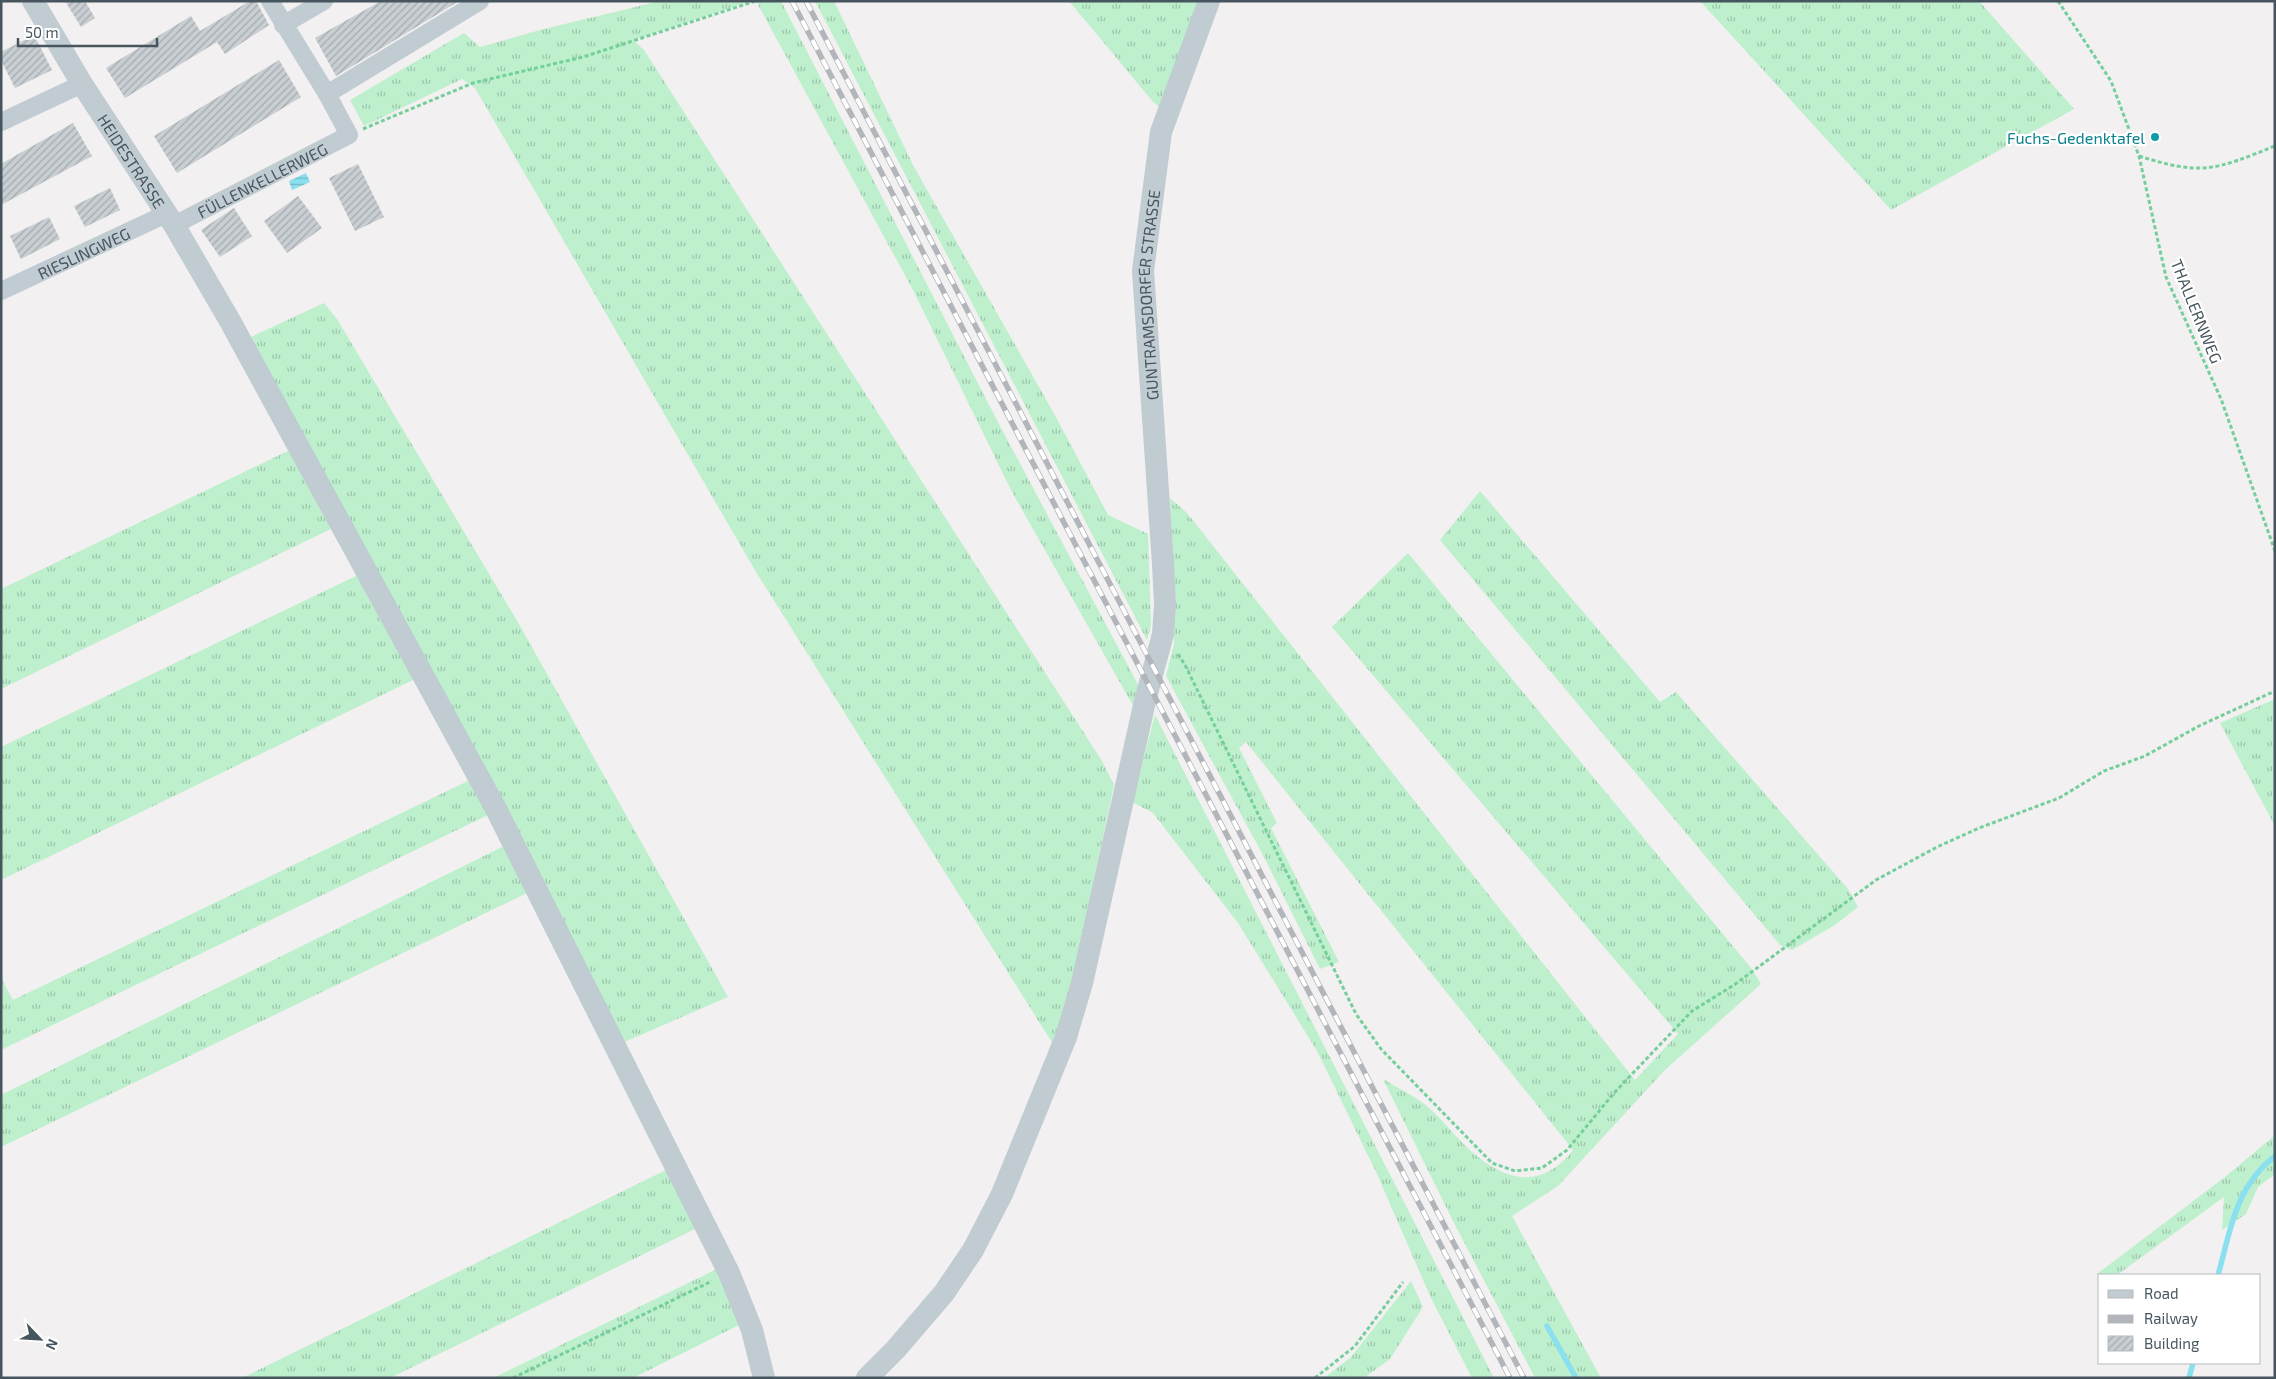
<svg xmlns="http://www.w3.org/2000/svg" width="2276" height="1379" viewBox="0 0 2276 1379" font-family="'Exo 2',sans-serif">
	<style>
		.grass { fill: url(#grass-tufts) }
		.water { fill: url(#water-rules) }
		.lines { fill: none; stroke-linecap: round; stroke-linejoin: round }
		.stream { stroke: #8ae0ee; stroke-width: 5.5 }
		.building { fill: url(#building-hatch) }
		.path { stroke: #75cf9c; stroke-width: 3; stroke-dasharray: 4 2.5; stroke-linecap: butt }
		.minor { stroke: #c0cbd2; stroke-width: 18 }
		.tertiary { stroke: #c0cbd2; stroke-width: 22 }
		.rail-casing { stroke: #b2b5ba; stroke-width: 5.5 }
		.rail { stroke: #fff; stroke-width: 4; stroke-dasharray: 11; stroke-linecap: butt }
		.culture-dot { fill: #0f9aa8; stroke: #fff; stroke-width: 2 }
		.labels { text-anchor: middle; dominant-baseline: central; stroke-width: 4.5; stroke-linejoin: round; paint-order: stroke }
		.culture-label { font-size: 16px; fill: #0d838f; stroke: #fff; text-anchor: end }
		.street-label { font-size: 16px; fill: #47555e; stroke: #fff }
	</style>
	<defs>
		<pattern id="grass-tufts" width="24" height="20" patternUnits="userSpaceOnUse" patternTransform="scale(1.25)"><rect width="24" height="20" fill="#bef0cd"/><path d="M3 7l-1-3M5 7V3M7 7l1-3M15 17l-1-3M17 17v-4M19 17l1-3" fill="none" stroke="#9cc5aa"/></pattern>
		<pattern id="water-rules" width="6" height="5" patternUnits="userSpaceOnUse" patternTransform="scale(1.25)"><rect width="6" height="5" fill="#8ae0ee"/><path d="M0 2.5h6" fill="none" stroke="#73b8c4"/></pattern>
		<pattern id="building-hatch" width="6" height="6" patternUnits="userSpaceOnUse" patternTransform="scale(1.25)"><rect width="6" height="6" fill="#c9ced2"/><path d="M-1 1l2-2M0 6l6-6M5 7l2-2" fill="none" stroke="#a5aaae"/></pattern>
	</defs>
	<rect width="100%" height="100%" fill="#f2f0f0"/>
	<!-- grass -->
	<g class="grass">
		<path d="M 660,1 L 751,1 L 633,40 L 644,50 L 1102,761 L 1114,785 L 1072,983 L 1053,1044 L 756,572 L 475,88 L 462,79 L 364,126 L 350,100 L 464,33 L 480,47 L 540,30 Z"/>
		<path d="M 756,1 L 781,1 L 1001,428 L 1143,694 L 1135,709 L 1012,492 L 913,290 Z"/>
		<path d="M 815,1 L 834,1 L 914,167 L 1056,417 L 1108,515 L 1148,534 L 1151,625 L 1147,640 Z"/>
		<path d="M 1069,1 L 1198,1 L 1161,108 L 1154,103 Z"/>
		<path d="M 1700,1 L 1979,1 L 2074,109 L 1891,210 Z"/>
		<path d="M 324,303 L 337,319 L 519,624 L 728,997 L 622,1043 L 251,337 Z"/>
		<path d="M 292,449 L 337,526 L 1,689 L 1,589 Z"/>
		<path d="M 1480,491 L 1660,702 L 1676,692 L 1848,889 L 1858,907 L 1835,925 L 1792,950 L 1780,945 L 1440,540 Z"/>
		<path d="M 1170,498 L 1187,513 L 1635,1080 L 1678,1034 L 1332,627 L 1408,553 L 1751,968 L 1761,984 L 1665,1070 L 1558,1186 L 1512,1216 L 1601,1378 L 1535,1378 L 1453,1221 L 1383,1079 C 1398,1088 1415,1096 1428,1107 C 1444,1121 1456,1138 1471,1151 C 1506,1182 1542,1190 1573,1150 L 1246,742 L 1239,748 L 1277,823 L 1271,828 L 1339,962 L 1320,969 L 1264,857 L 1166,676 L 1174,644 Z"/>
		<path d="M 360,574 L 417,678 L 1,880 L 1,747 Z"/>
		<path d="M 2275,699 L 2275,826 L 2220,723 Z"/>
		<path d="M 1155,715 L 1494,1378 L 1472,1378 L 1430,1296 L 1377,1174 L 1317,1051 L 1238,923 L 1153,813 L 1132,802 Z"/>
		<path d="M 470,780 L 488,815 L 1,1050 L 1,978 L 13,1000 Z"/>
		<path d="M 504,846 L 527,893 L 1,1147 L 1,1095 Z"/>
		<path d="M 2275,1135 L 2275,1174 L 2258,1187 L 2246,1214 L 2222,1230 L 2224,1197 L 2117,1275 L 2100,1277 L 2097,1274 L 2225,1177 Z"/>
		<path d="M 666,1170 L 697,1228 L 390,1378 L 242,1378 Z"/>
		<path d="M 717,1269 L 741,1324 L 633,1378 L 493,1378 Z"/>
		<path d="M 1411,1281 L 1423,1307 L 1390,1359 L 1364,1378 L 1324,1378 L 1351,1357 Z"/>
	</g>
	<!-- water -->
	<path class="water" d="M 306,173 L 310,182 L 292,190 L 289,181 Z"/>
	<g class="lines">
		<!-- stream -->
		<g class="stream">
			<path d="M 2218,1275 C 2231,1229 2235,1187 2275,1156"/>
			<path d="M 1547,1326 L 1576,1378"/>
			<path d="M 2189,1378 L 2193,1363"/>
		</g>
	</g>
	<!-- building -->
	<g class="building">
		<path d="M 65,1 L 85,1 L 95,18 L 81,27 Z"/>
		<path d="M 250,1 L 256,1 L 269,25 L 225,54 L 217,42 L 125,98 L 106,68 L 191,16 L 200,31 Z"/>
		<path d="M 381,1 L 459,1 L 336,76 L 315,38 Z"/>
		<path d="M 34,35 L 52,70 L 15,88 L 1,60 L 1,52 Z"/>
		<path d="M 279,60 L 301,97 L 177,173 L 154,136 Z"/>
		<path d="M 73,123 L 92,156 L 1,205 L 1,164 Z"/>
		<path d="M 358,164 L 384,217 L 355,231 L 329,178 Z"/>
		<path d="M 110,188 L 120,210 L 85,227 L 74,206 Z"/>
		<path d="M 298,196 L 322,228 L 287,253 L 264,221 Z"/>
		<path d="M 234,208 L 252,236 L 220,257 L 201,230 Z"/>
		<path d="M 49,217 L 60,239 L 21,259 L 10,236 Z"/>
	</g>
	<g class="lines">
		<!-- path -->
		<g class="path">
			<path d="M 2058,1 L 2111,81 L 2139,156 L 2166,277 L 2221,399 L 2275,551"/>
			<path d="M 363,129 L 473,83 L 583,57 L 756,1"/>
			<path d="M 2139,156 C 2202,176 2215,170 2275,146"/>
			<path d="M 1178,654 L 1185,665 L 1356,1014 L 1381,1049 L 1492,1163 L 1515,1171 L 1542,1168 L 1567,1150 L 1614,1093 L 1692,1011 L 1734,985 L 1876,880 L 1937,847 L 1979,828 L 2059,798 L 2104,771 L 2145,756 L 2199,726 L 2275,691"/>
			<path d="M 513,1378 L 712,1281"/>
			<path d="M 1315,1378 L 1355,1346 L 1403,1282"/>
		</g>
		<!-- minor -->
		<g class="minor">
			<path d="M 283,25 L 324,1"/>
			<path d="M 327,94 L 480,1"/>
			<path d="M 1,122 L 82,84"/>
			<path id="s1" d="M 174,225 L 349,135 L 327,94 L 270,1"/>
			<path id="s2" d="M 1,291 L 166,214"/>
		</g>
		<!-- tertiary -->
		<g class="tertiary">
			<path id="s3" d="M 33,1 L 82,84 L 174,225 L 230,321 L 496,809 L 729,1273 L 752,1330 L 764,1378"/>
			<path id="s4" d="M 867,1378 L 896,1349 L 944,1293 L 973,1250 L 1002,1194 L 1066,1037 L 1082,983 L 1145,701 L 1163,634 L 1165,605 L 1163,564 L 1143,271 L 1161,132 L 1209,1"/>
		</g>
		<!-- rail casing -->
		<g class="rail-casing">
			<g id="rail">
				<path d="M 792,1 L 1510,1378"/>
				<path d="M 806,1 L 1524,1378"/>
			</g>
		</g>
		<!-- rail -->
		<use href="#rail" class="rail"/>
	</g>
	<!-- markers -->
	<circle class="culture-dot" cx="2155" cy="137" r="5"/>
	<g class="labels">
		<!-- culture labels -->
		<g class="culture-label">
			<text x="2145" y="137">Fuchs-Gedenktafel</text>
		</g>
		<!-- street labels -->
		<g class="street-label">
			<text stroke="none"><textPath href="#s3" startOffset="188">HEIDESTRASSE</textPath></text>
			<text stroke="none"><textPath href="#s1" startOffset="99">FÜLLENKELLERWEG</textPath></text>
			<text stroke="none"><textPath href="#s2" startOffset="91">RIESLINGWEG</textPath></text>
			<text stroke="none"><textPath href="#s4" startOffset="1154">GUNTRAMSDORFER STRASSE</textPath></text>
			<text transform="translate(2197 311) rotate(68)">THALLERNWEG</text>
		</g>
	</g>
	<!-- border -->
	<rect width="2276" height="1379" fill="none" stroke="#47555e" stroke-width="5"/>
	<!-- legend -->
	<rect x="2098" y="1274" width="162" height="90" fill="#ffffff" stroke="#b5bbbf"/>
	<rect x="2108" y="1290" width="25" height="8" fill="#c0cbd2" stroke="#b5bbbf"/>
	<text x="2144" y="1299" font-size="15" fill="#47555e">Road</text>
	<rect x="2108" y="1315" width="25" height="8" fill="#b2b5ba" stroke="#b5bbbf"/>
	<text x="2144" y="1324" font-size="15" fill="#47555e">Railway</text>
	<rect x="2108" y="1336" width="25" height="15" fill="url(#building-hatch)" stroke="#b5bbbf"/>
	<text x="2144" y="1349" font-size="15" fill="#47555e">Building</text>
	<!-- north arrow -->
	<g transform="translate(40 1339) rotate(115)" stroke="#ffffff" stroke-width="4" paint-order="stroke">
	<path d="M0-4L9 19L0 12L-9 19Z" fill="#47555e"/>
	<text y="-8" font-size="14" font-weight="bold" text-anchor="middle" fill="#47555e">N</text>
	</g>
	<!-- scale -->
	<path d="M18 38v8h139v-8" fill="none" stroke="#47555e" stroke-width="2.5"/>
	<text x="25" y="38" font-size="15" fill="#47555e" stroke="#ffffff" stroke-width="4" paint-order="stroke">50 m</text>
</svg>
